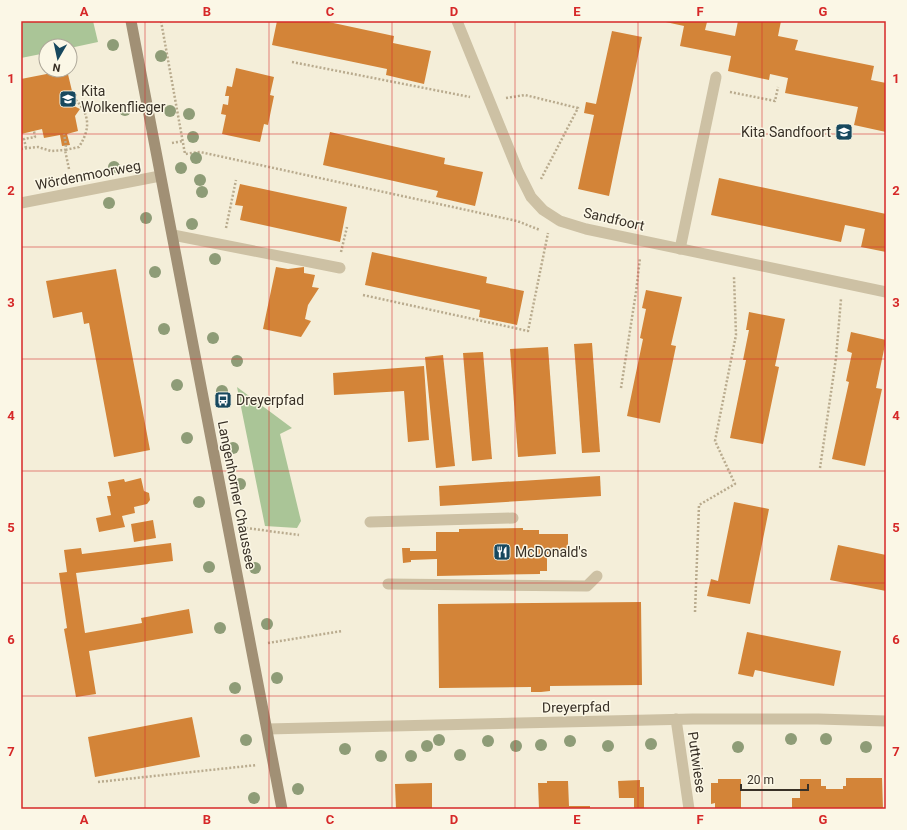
<svg xmlns="http://www.w3.org/2000/svg" width="907" height="830" viewBox="0 0 907 830" font-family="Roboto,sans-serif">
	<style>
		.green { fill: #aac597 }
		.building { fill: #d38438 }
		.lines { fill: none; stroke-linecap: round; stroke-linejoin: round }
		.path { stroke: #b9ab8e; stroke-width: 2.5; stroke-dasharray: 2 2; stroke-linecap: butt }
		.service { stroke: #cdc1a4; stroke-width: 11 }
		.minor { stroke: #cdc1a4; stroke-width: 11 }
		.secondary { stroke: #a19075; stroke-width: 11 }
		.tree { fill: #8e9c77 }
		.grid { fill: none; stroke: #d62828; stroke-width: 1; stroke-opacity: 0.55 }
		.labels { text-anchor: middle; dominant-baseline: central; stroke-width: 3; stroke-linejoin: round; paint-order: stroke }
		.poi-label { font-size: 14px; fill: #383026; stroke: #fbf7e6; text-anchor: start }
		.street-label { font-size: 14px; fill: #383026; stroke: #fbf7e6 }
		.neatline { fill: none; stroke: #d62828; stroke-width: 1.5 }
		.grid-label { font-size: 13px; text-anchor: middle; font-weight: bold; fill: #d62828 }
	</style>
	<rect width="100%" height="100%" fill="#f4eed9"/>
	<!-- green -->
	<g class="green">
		<path d="M 21,21 L 93,21 L 98,42 L 70,48 L 70,46 L 46,46 L 46,53 L 21,58 Z"/>
		<path d="M 237,387 L 292,428 L 280,434 L 301,521 L 297,528 L 265,526 Z"/>
	</g>
	<!-- building -->
	<g class="building">
		<path d="M 277,21 L 324,21 L 394,36 L 393,43 L 431,51 L 424,84 L 386,75 L 387,69 L 272,45 Z"/>
		<path d="M 661,21 L 707,22 L 705,30 L 735,36 L 738,21 L 781,21 L 778,36 L 798,40 L 795,50 L 874,66 L 871,80 L 886,83 L 886,132 L 854,125 L 858,107 L 785,93 L 788,78 L 770,74 L 769,80 L 728,71 L 731,56 L 680,46 L 684,26 Z"/>
		<path d="M 612,31 L 642,37 L 609,196 L 578,189 L 594,115 L 584,113 L 586,102 L 596,104 Z"/>
		<path d="M 236,68 L 274,77 L 270,95 L 274,96 L 268,125 L 264,124 L 260,142 L 222,134 L 226,115 L 221,114 L 223,104 L 228,105 L 229,96 L 225,96 L 227,86 L 232,87 Z"/>
		<path d="M 67,70 L 72,91 L 77,95 L 73,100 L 74,106 L 80,109 L 75,116 L 78,131 L 67,134 L 70,145 L 62,146 L 60,135 L 44,138 L 42,129 L 21,134 L 21,79 Z"/>
		<path d="M 330,132 L 445,158 L 444,164 L 483,172 L 475,206 L 436,197 L 438,191 L 323,165 Z"/>
		<path d="M 719,178 L 886,214 L 886,252 L 861,247 L 865,229 L 845,225 L 841,242 L 711,215 Z"/>
		<path d="M 240,184 L 347,207 L 340,242 L 240,220 L 243,206 L 235,205 Z"/>
		<path d="M 372,252 L 487,277 L 486,283 L 524,291 L 517,325 L 479,317 L 480,310 L 365,285 Z"/>
		<path d="M 276,267 L 288,269 L 304,267 L 304,273 L 315,275 L 312,287 L 319,288 L 308,305 L 305,319 L 311,321 L 301,337 L 263,329 Z"/>
		<path d="M 116,269 L 150,450 L 114,457 L 89,323 L 84,324 L 82,312 L 53,318 L 46,281 Z"/>
		<path d="M 646,290 L 682,297 L 671,345 L 676,346 L 660,423 L 627,416 L 643,339 L 640,338 L 646,309 L 642,308 Z"/>
		<path d="M 749,312 L 785,319 L 775,366 L 779,367 L 763,444 L 730,438 L 746,360 L 743,360 L 749,330 L 746,330 Z"/>
		<path d="M 851,332 L 886,340 L 876,388 L 882,389 L 865,466 L 832,459 L 849,382 L 846,381 L 852,353 L 847,351 Z"/>
		<path d="M 592,343 L 600,452 L 582,453 L 574,344 Z"/>
		<path d="M 548,347 L 556,454 L 518,457 L 510,349 Z"/>
		<path d="M 483,352 L 492,459 L 472,461 L 463,353 Z"/>
		<path d="M 443,355 L 455,466 L 436,468 L 425,357 Z"/>
		<path d="M 424,366 L 429,440 L 408,442 L 404,391 L 334,395 L 333,373 Z"/>
		<path d="M 600,476 L 601,496 L 440,506 L 439,486 Z"/>
		<path d="M 141,478 L 144,491 L 149,493 L 150,500 L 147,504 L 134,507 L 135,513 L 122,516 L 125,527 L 99,532 L 96,518 L 111,515 L 107,496 L 111,496 L 108,482 L 124,479 L 125,482 Z"/>
		<path d="M 734,502 L 769,509 L 750,604 L 707,596 L 711,579 L 718,581 Z"/>
		<path d="M 153,520 L 156,538 L 134,542 L 131,524 Z"/>
		<path d="M 523,528 L 523,530 L 539,530 L 539,534 L 568,534 L 568,554 L 547,554 L 547,571 L 540,571 L 540,574 L 437,576 L 437,559 L 411,560 L 411,562 L 403,563 L 402,548 L 410,548 L 410,551 L 436,551 L 436,532 L 459,532 L 459,529 Z"/>
		<path d="M 171,543 L 173,561 L 76,573 L 85,633 L 142,623 L 141,618 L 189,609 L 193,633 L 89,651 L 96,694 L 76,697 L 64,629 L 67,628 L 59,573 L 67,572 L 64,550 L 81,548 L 82,554 Z"/>
		<path d="M 838,545 L 886,555 L 886,591 L 830,580 Z"/>
		<path d="M 641,602 L 642,685 L 550,686 L 550,691 L 541,692 L 531,692 L 531,687 L 439,688 L 438,604 Z"/>
		<path d="M 747,632 L 841,651 L 834,686 L 755,670 L 753,677 L 738,674 Z"/>
		<path d="M 192,717 L 200,757 L 95,777 L 88,737 Z"/>
		<path d="M 846,778 L 882,778 L 883,809 L 792,809 L 792,798 L 800,798 L 800,779 L 821,779 L 821,786 L 826,786 L 826,789 L 843,789 L 843,786 L 846,786 Z"/>
		<path d="M 718,779 L 741,779 L 741,809 L 715,809 L 715,803 L 711,804 L 711,783 L 718,783 Z"/>
		<path d="M 640,780 L 640,787 L 644,787 L 644,809 L 634,809 L 634,798 L 619,798 L 618,781 Z"/>
		<path d="M 547,781 L 568,781 L 569,806 L 590,806 L 590,809 L 539,809 L 538,783 L 547,783 Z"/>
		<path d="M 432,783 L 432,809 L 396,809 L 395,784 Z"/>
	</g>
	<g class="lines">
		<!-- path -->
		<g class="path">
			<path d="M 161,21 L 185,154 L 200,152 L 214,155 L 517,221 L 540,230"/>
			<path d="M 292,62 L 470,97"/>
			<path d="M 730,92 L 775,101 L 778,87"/>
			<path d="M 506,98 L 525,95 L 578,108 L 541,179"/>
			<path d="M 172,143 L 183,141"/>
			<path d="M 26,148 L 24,139 L 35,137 L 34,131"/>
			<path d="M 21,149 L 38,147 L 51,151 L 65,150 L 66,145 L 64,134"/>
			<path d="M 69,169 L 65,150 L 79,147 C 91,128 90,114 74,98"/>
			<path d="M 226,228 L 236,180"/>
			<path d="M 341,252 L 347,227"/>
			<path d="M 363,295 L 528,331 L 548,233"/>
			<path d="M 621,388 L 636,292 L 640,258"/>
			<path d="M 820,468 L 836,358 L 841,299"/>
			<path d="M 246,528 L 299,535"/>
			<path d="M 695,612 L 699,505 L 735,484 L 715,441 L 736,335 L 734,277"/>
			<path d="M 268,643 L 342,631"/>
			<path d="M 98,782 L 257,765"/>
		</g>
		<!-- service -->
		<g class="service">
			<path d="M 173,235 L 340,268"/>
			<path d="M 680,249 L 716,77"/>
			<path d="M 370,522 L 513,518"/>
			<path d="M 388,584 L 587,586 L 597,576"/>
		</g>
		<!-- minor -->
		<g class="minor">
			<path d="M 457,21 L 518,171 L 531,197 L 543,210 L 560,221 L 586,229 L 886,292"/>
			<path d="M 21,203 L 160,176"/>
			<path d="M 676,719 L 689,809"/>
			<path d="M 267,729 L 693,719 L 818,719 L 886,721"/>
		</g>
		<!-- secondary -->
		<path class="secondary" d="M 131,21 L 282,809"/>
	</g>
	<!-- trees -->
	<g class="tree">
		<circle cx="113" cy="45" r="6"/>
		<circle cx="161" cy="56" r="6"/>
		<circle cx="125" cy="110" r="6"/>
		<circle cx="170" cy="111" r="6"/>
		<circle cx="189" cy="114" r="6"/>
		<circle cx="193" cy="137" r="6"/>
		<circle cx="196" cy="158" r="6"/>
		<circle cx="114" cy="167" r="6"/>
		<circle cx="181" cy="168" r="6"/>
		<circle cx="200" cy="180" r="6"/>
		<circle cx="202" cy="192" r="6"/>
		<circle cx="109" cy="203" r="6"/>
		<circle cx="146" cy="218" r="6"/>
		<circle cx="192" cy="224" r="6"/>
		<circle cx="215" cy="259" r="6"/>
		<circle cx="155" cy="272" r="6"/>
		<circle cx="164" cy="329" r="6"/>
		<circle cx="213" cy="338" r="6"/>
		<circle cx="237" cy="361" r="6"/>
		<circle cx="177" cy="385" r="6"/>
		<circle cx="222" cy="391" r="6"/>
		<circle cx="187" cy="438" r="6"/>
		<circle cx="233" cy="448" r="6"/>
		<circle cx="240" cy="484" r="6"/>
		<circle cx="199" cy="502" r="6"/>
		<circle cx="209" cy="567" r="6"/>
		<circle cx="255" cy="568" r="6"/>
		<circle cx="267" cy="624" r="6"/>
		<circle cx="220" cy="628" r="6"/>
		<circle cx="277" cy="678" r="6"/>
		<circle cx="235" cy="688" r="6"/>
		<circle cx="791" cy="739" r="6"/>
		<circle cx="826" cy="739" r="6"/>
		<circle cx="246" cy="740" r="6"/>
		<circle cx="439" cy="740" r="6"/>
		<circle cx="488" cy="741" r="6"/>
		<circle cx="570" cy="741" r="6"/>
		<circle cx="651" cy="744" r="6"/>
		<circle cx="541" cy="745" r="6"/>
		<circle cx="427" cy="746" r="6"/>
		<circle cx="516" cy="746" r="6"/>
		<circle cx="608" cy="746" r="6"/>
		<circle cx="738" cy="747" r="6"/>
		<circle cx="866" cy="747" r="6"/>
		<circle cx="345" cy="749" r="6"/>
		<circle cx="460" cy="755" r="6"/>
		<circle cx="381" cy="756" r="6"/>
		<circle cx="411" cy="756" r="6"/>
		<circle cx="298" cy="789" r="6"/>
		<circle cx="254" cy="798" r="6"/>
	</g>
	<!-- grid -->
	<path class="grid" d="M 145,21 L 145,809M 269,21 L 269,809M 392,21 L 392,809M 515,21 L 515,809M 638,21 L 638,809M 762,21 L 762,809M 21,134 L 886,134M 21,247 L 886,247M 21,359 L 886,359M 21,471 L 886,471M 21,583 L 886,583M 21,696 L 886,696"/>
	<!-- icons -->
	<defs>
		<g id="school-square" transform="scale(0.9)"><rect x="-9" y="-9" width="18" height="18" rx="4" fill="#17485e" stroke="#fbf7e6"/><path d="M0-5L7-2L0 1L-7-2ZM-4 1L0 2.5L4 1V4Q0 6-4 4Z" fill="#fff"/></g>
		<g id="bus-square" transform="scale(0.9)"><rect x="-9" y="-9" width="18" height="18" rx="4" fill="#17485e" stroke="#fbf7e6"/><path d="M-5-6H5V4H4V6H2V4H-2V6H-4V4H-5ZM-3.5-4V0h7V-4ZM-3.5 1.2v1.5H-2V1.2ZM2 1.2v1.5H3.5V1.2Z" fill="#fff"/></g>
		<g id="restaurant-square" transform="scale(0.9)"><rect x="-9" y="-9" width="18" height="18" rx="4" fill="#17485e" stroke="#fbf7e6"/><path d="M-5-6h1v4h1v-4h1v4h1v-4h1v5L-1.5 .5V6h-2V.5L-5-1ZM5-6V6H3V1.5H1.5Q1.5-4 5-6Z" fill="#fff"/></g>
	</defs>
	<g fill-rule="evenodd">
		<use href="#school-square" x="68" y="99"/>
		<use href="#school-square" x="844" y="132"/>
		<use href="#bus-square" x="223" y="400"/>
		<use href="#restaurant-square" x="502" y="552"/>
	</g>
	<g class="labels">
		<!-- poi labels -->
		<g class="poi-label">
			<text x="81" y="91">Kita<tspan x="81" dy="16">Wolkenflieger</tspan></text>
			<text x="831" y="132" text-anchor="end">Kita Sandfoort</text>
			<text x="236" y="400">Dreyerpfad</text>
			<text x="515" y="552">McDonald's</text>
		</g>
		<!-- street labels -->
		<g class="street-label">
			<text transform="translate(88 175) rotate(-11)">Wördenmoorweg</text>
			<text transform="translate(614 219) rotate(13)">Sandfoort</text>
			<text transform="translate(237 495) rotate(79)">Langenhorner Chaussee</text>
			<text transform="translate(576 707) rotate(-1)">Dreyerpfad</text>
			<text transform="translate(697 762) rotate(82)">Puttwiese</text>
		</g>
	</g>
	<!-- border -->
	<rect width="907" height="830" fill="none" stroke="#fbf7e6" stroke-width="44"/>
	<!-- north arrow -->
	<g transform="translate(58 58) rotate(189)"><circle r="19" fill="#fbf7e6" stroke="#ada799"/>
	<path d="M0-3L7 15L0 10L-7 15Z" fill="#17485e"/>
	<text y="-6" font-size="11" font-weight="bold" text-anchor="middle" fill="#383026">N</text>
	</g>
	<!-- scale -->
	<path d="M741 784v6h67v-6" fill="none" stroke="#383026" stroke-width="2"/>
	<text x="747" y="784" font-size="12" fill="#383026" stroke="#fbf7e6" stroke-width="3" paint-order="stroke">20 m</text>
	<rect x="22" y="22" width="863" height="786" class="neatline"/>
	<g class="grid-label">
		<text x="84" y="16">A</text>
		<text x="207" y="16">B</text>
		<text x="330" y="16">C</text>
		<text x="454" y="16">D</text>
		<text x="577" y="16">E</text>
		<text x="700" y="16">F</text>
		<text x="823" y="16">G</text>
		<text x="11" y="83">1</text>
		<text x="896" y="83">1</text>
		<text x="11" y="195">2</text>
		<text x="896" y="195">2</text>
		<text x="11" y="307">3</text>
		<text x="896" y="307">3</text>
		<text x="11" y="420">4</text>
		<text x="896" y="420">4</text>
		<text x="11" y="532">5</text>
		<text x="896" y="532">5</text>
		<text x="11" y="644">6</text>
		<text x="896" y="644">6</text>
		<text x="11" y="756">7</text>
		<text x="896" y="756">7</text>
		<text x="84" y="824">A</text>
		<text x="207" y="824">B</text>
		<text x="330" y="824">C</text>
		<text x="454" y="824">D</text>
		<text x="577" y="824">E</text>
		<text x="700" y="824">F</text>
		<text x="823" y="824">G</text>
	</g>
</svg>
